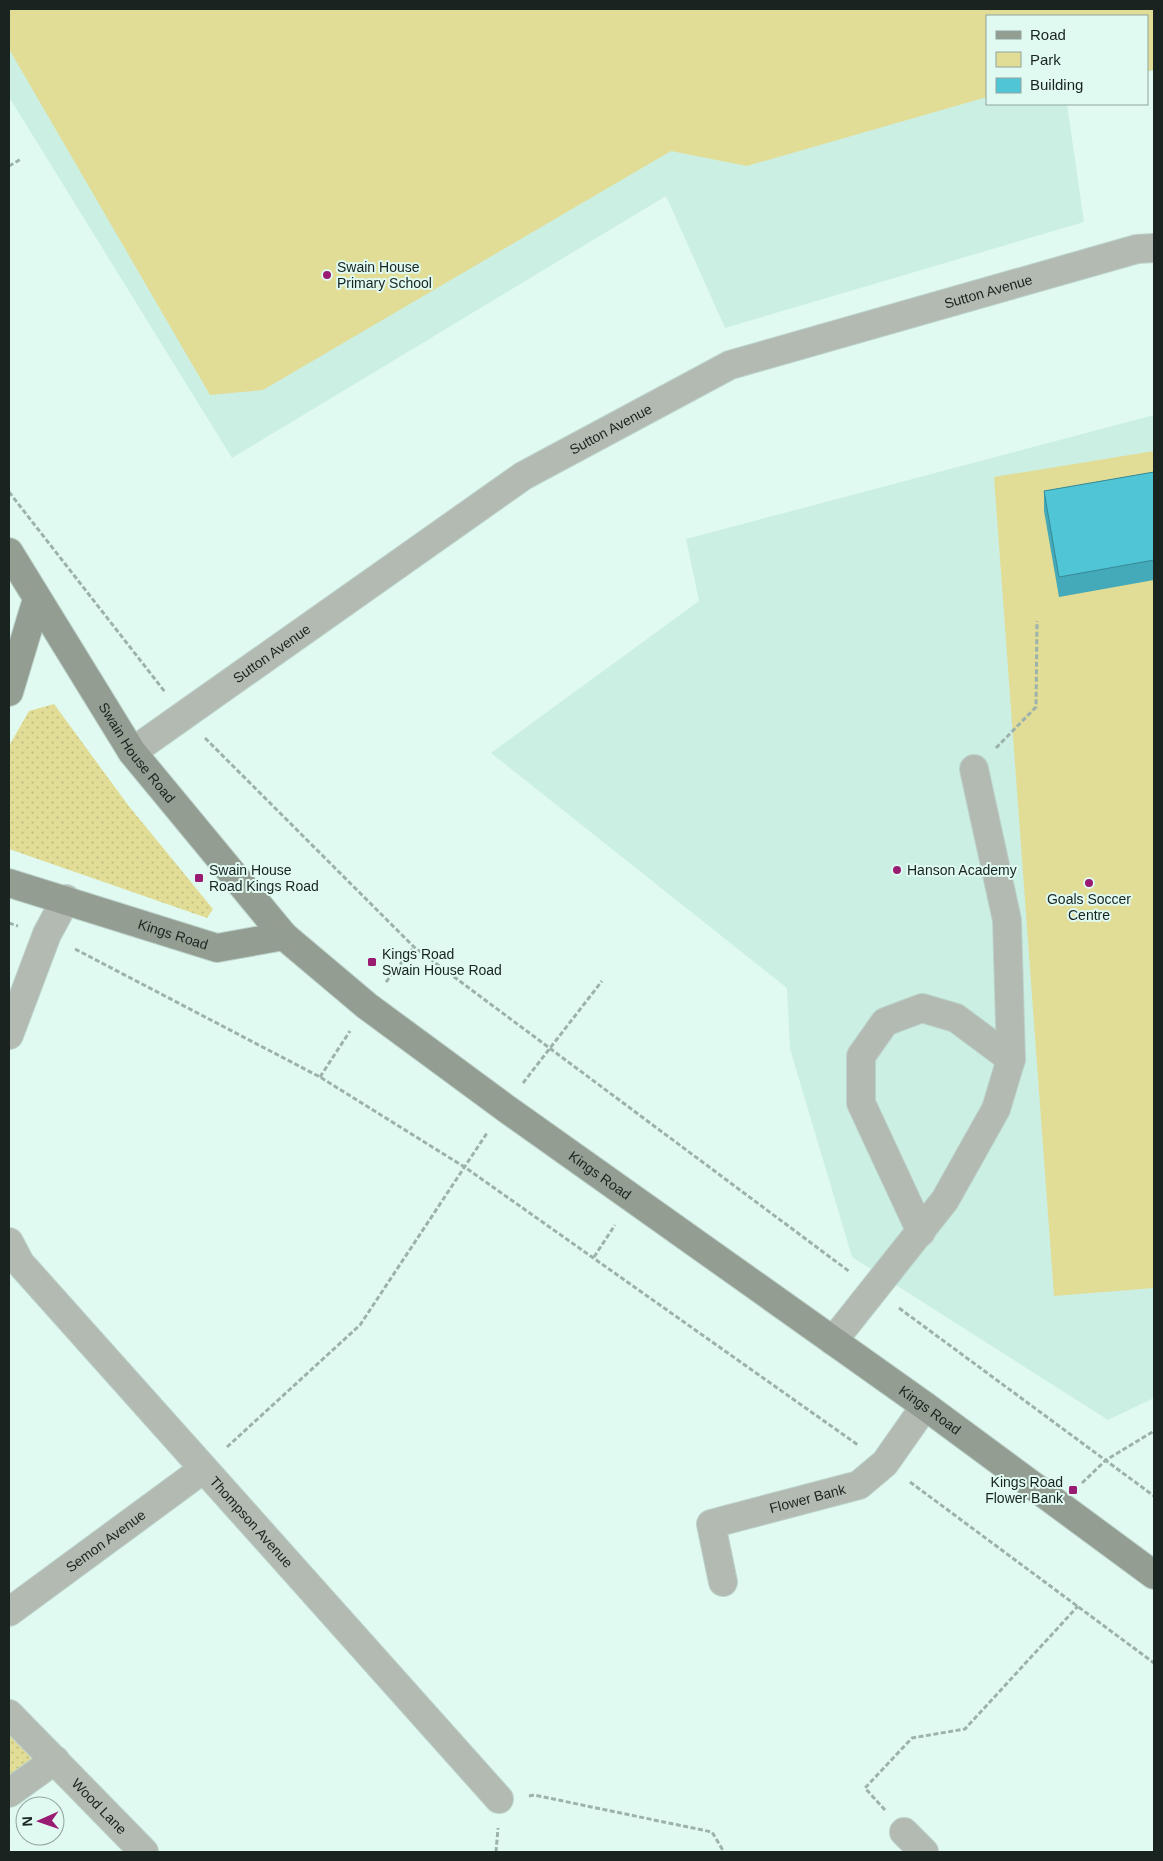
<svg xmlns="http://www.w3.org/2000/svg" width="1163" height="1861" viewBox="0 0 1163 1861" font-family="Helvetica,sans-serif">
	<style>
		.built { fill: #ccefe3 }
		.grass { fill: url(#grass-dots) }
		.park { fill: #e1dd96 }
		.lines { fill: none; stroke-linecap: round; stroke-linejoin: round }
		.street-casing { stroke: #bcd3cc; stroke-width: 30 }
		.secondary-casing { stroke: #bcd3cc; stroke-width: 30 }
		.path { stroke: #9db2ac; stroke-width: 3; stroke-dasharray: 5 2.5; stroke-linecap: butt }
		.street { stroke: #b3bab1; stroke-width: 28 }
		.secondary { stroke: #949d91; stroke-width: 28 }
		.wall { fill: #44a9b8 }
		.building { fill: #4fc5d6; stroke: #378a96 }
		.poi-dot { fill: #991b72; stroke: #e0faf2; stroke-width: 2 }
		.labels { text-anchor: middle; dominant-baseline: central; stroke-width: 4; stroke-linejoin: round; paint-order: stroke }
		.poi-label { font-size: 14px; fill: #192320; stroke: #e0faf2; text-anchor: start }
		.street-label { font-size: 14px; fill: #192320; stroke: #e0faf2 }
	</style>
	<defs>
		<pattern id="grass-dots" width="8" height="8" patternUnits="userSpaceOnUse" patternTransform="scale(1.25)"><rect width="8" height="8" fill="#e1dd96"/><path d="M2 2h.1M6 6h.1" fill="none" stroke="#c0bd81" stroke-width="1.8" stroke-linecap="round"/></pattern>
	</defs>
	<rect width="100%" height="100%" fill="#e0faf2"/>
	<!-- built -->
	<g class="built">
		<path d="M 9,9 L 1154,9 L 1154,71 L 1147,71 L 1147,16 L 987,16 L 987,104 L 1067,104 L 1084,222 L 725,328 L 666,196 L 232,458 L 9,97 Z"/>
		<path d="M 1154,415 L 1154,1398 L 1108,1420 L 852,1257 L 790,1049 L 787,988 L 491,753 L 699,601 L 686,539 Z"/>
	</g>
	<!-- grass -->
	<g class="grass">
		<path d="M 54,704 L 128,805 L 213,909 L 207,918 L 9,849 L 9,746 L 29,711 Z"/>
		<path d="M 9,1730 L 35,1757 L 9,1776 Z"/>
	</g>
	<!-- park -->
	<g class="park">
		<path d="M 9,9 L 1154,9 L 1154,70 L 1147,71 L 1147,16 L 987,16 L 987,97 L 747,166 L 671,151 L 263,390 L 210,395 L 9,49 Z"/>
		<path d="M 1154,451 L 1154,1288 L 1054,1296 L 994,477 Z"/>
	</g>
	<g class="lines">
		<!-- street casing -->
		<g class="street-casing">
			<g id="street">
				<path id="s1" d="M 132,752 L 523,476 L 730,365 L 1137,249 L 1154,248"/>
				<path d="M 9,1035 L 47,934 L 66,899"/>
				<path d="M 921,1232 L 861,1103 L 861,1056 L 885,1022 L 922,1008 L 956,1018 L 1011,1059"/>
				<path id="s2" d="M 9,1242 L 20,1263 L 499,1799"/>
				<path d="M 833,1341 L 945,1200 L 996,1109 L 1011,1059 L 1007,920 L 974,769"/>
				<path id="s3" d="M 723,1582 L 711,1524 L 859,1485 L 885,1463 L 925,1406"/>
				<path id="s4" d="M 9,1612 L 202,1470"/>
				<path id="s5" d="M 9,1714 L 144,1852"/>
				<path d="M 9,1793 L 55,1760"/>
				<path d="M 904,1832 L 924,1852"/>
			</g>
		</g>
		<!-- secondary casing -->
		<g class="secondary-casing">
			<g id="secondary">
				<path id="s6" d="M 9,552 L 132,752 L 284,936 L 367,1006 L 504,1107 L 925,1406 L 1154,1575"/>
				<path d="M 9,692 L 37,599"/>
				<path id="s7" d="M 9,883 L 217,948 L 284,936"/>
			</g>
		</g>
		<!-- path -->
		<g class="path">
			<path d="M 9,166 L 21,159"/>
			<path d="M 9,492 L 165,692"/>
			<path d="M 205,738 L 414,947 L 850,1272"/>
			<path d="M 996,748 L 1036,707 L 1037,621"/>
			<path d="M 9,923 L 18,926"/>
			<path d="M 75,949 L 320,1077 L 466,1168 L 858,1445"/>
			<path d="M 386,982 L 414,947"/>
			<path d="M 320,1077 L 350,1031"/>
			<path d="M 523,1083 L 602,981"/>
			<path d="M 594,1257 L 615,1225"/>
			<path d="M 899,1308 L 1154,1496"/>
			<path d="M 227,1447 L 360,1325 L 487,1133"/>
			<path d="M 910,1482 L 1154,1663"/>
			<path d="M 1082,1483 L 1106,1460 L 1154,1431"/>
			<path d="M 529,1796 L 534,1795 L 712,1832 L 724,1852"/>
			<path d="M 885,1810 L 865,1788 L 912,1738 L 965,1729 L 1078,1606"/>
			<path d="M 496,1852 L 498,1828"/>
		</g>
		<!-- street -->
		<use href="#street" class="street"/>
		<!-- secondary -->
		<use href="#secondary" class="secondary"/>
	</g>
	<!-- wall -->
	<path class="wall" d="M 1154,472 L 1154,580 L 1059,597 L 1044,511 L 1044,491 Z"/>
	<!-- building -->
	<path class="building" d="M 1154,472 L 1154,560 L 1059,577 L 1044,491 Z"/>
	<!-- markers -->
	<g class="poi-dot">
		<circle cx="327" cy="275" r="5"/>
		<circle cx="897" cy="870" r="5"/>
		<rect x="194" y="873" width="10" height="10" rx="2.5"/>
		<circle cx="1089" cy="883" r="5"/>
		<rect x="367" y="957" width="10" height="10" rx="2.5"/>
		<rect x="1068" y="1485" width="10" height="10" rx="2.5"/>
	</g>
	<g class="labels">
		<!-- poi labels -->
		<g class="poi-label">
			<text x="337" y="267">Swain House<tspan x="337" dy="16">Primary School</tspan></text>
			<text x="209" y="870">Swain House<tspan x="209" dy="16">Road Kings Road</tspan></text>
			<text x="907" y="870">Hanson Academy</text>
			<text x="1089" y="899" text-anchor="middle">Goals Soccer<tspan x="1089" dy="16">Centre</tspan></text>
			<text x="382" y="954">Kings Road<tspan x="382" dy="16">Swain House Road</tspan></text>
			<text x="1063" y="1482" text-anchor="end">Kings Road<tspan x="1063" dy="16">Flower Bank</tspan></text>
		</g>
		<!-- street labels -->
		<g class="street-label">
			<text stroke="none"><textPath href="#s1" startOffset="982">Sutton Avenue</textPath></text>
			<text stroke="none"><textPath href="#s1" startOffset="578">Sutton Avenue</textPath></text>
			<text stroke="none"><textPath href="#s1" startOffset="171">Sutton Avenue</textPath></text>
			<text stroke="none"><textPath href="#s6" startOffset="238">Swain House Road</textPath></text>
			<text stroke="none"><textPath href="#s7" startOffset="172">Kings Road</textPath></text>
			<text stroke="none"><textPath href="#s6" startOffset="870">Kings Road</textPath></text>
			<text stroke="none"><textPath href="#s6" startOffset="1275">Kings Road</textPath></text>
			<text stroke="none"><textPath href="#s3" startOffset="159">Flower Bank</textPath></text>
			<text stroke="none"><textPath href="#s2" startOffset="371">Thompson Avenue</textPath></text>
			<text stroke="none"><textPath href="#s4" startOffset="120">Semon Avenue</textPath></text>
			<text stroke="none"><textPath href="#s5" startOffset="129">Wood Lane</textPath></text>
		</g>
	</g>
	<!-- border -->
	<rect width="1163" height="1861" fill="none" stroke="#192320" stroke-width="20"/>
	<!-- legend -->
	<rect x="986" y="15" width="162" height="90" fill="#e0faf2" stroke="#90a49e"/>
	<rect x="996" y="31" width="25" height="8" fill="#949d91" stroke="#90a49e"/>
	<text x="1030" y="40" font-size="15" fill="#192320">Road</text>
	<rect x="996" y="52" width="25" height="15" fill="#e1dd96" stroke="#90a49e"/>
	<text x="1030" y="65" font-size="15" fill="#192320">Park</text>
	<rect x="996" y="78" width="25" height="15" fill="#4fc5d6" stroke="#90a49e"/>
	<text x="1030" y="90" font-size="15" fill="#192320">Building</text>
	<!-- north arrow -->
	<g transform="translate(40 1821) rotate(268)"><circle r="24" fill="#e0faf2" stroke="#90a49e"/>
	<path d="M0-4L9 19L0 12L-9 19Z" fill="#991b72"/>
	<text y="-8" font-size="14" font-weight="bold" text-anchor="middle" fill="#192320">N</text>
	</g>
</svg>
